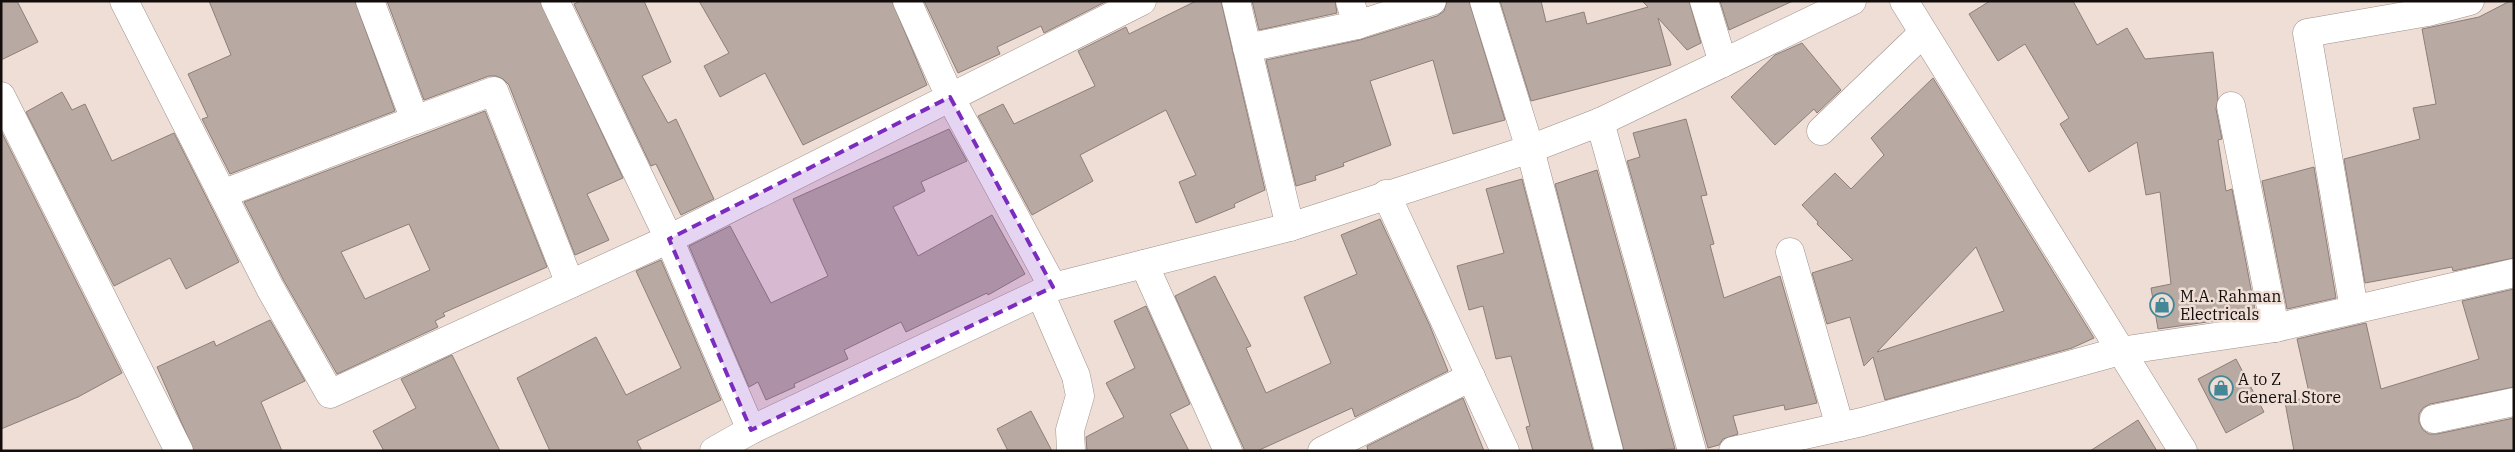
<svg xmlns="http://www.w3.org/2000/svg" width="2515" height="452" viewBox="0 0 2515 452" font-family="'IBM Plex Serif',serif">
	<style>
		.building { fill: #b8aaa2; stroke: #8d7f78; fill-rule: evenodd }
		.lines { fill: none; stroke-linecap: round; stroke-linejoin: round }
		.minor-casing { stroke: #9f918a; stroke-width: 29 }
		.minor { stroke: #fff; stroke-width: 28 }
		.marked { fill: #7b2cbf; fill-opacity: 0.2; stroke: #7b2cbf; stroke-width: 4; stroke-dasharray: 10 6; stroke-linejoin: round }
		.labels { text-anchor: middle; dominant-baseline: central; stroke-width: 5; stroke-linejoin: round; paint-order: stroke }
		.poi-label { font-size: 16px; fill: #120d0b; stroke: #eeded6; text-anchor: start }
	</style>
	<rect width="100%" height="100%" fill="#eeded6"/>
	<!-- building -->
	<g class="building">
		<path d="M 1,1 L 17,1 L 38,42 L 1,60 Z"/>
		<path d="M 209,1 L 355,1 L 395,111 L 230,174 L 202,119 L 208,117 L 188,74 L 231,55 Z"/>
		<path d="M 387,1 L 540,1 L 623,178 L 587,194 L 609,240 L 575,255 L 509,85 L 503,79 L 496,76 L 489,76 L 424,100 Z"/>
		<path d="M 581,1 L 644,1 L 671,62 L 642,76 L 668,123 L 676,119 L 714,199 L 681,215 L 656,164 L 651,166 L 574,4 Z"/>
		<path d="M 699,1 L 892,1 L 927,85 L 803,145 L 765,73 L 720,97 L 704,66 L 729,53 Z"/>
		<path d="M 924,1 L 1107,1 L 1044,33 L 1041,26 L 997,47 L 1000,54 L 958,73 Z"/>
		<path d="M 1196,1 L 1221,1 L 1265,190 L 1234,204 L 1235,207 L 1196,223 L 1179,182 L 1196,175 L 1166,110 L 1080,155 L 1093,181 L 1032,215 L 978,116 L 1003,104 L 1014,124 L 1095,86 L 1078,51 L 1126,27 L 1129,34 Z"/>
		<path d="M 1252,1 L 1335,1 L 1337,13 L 1259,30 Z"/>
		<path d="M 1447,1 L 1469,1 L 1505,120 L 1453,134 L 1433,60 L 1370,81 L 1391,145 L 1343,163 L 1344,166 L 1315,176 L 1316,180 L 1296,186 L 1266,60 L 1360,40 L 1437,16 L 1444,11 Z"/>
		<path d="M 1500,1 L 1541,1 L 1546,22 L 1584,12 L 1587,24 L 1648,7 L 1642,1 L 1689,1 L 1701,43 L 1687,50 L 1658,18 L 1671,65 L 1531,101 Z"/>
		<path d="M 1720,1 L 1793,1 L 1729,30 Z"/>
		<path d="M 1990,1 L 2073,1 L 2097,45 L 2127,28 L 2145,59 L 2213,52 L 2218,99 L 2216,109 L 2222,139 L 2218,140 L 2226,191 L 2232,189 L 2256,315 L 2158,329 L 2151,288 L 2171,284 L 2160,192 L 2146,195 L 2137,142 L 2089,172 L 2060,124 L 2069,118 L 2025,44 L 1998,61 L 1969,14 Z"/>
		<path d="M 2510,1 L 2514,1 L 2514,258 L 2453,271 L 2452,267 L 2365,283 L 2344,159 L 2420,139 L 2413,108 L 2436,104 L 2422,29 L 2479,17 Z"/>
		<path d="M 1802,43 L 1841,90 L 1817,113 L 1814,109 L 1775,145 L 1731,97 L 1775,55 Z"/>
		<path d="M 1933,78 L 2094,338 L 2072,348 L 1885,400 L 1873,357 L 1864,366 L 1850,317 L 1827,324 L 1812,273 L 1853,260 L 1817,224 L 1818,222 L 1802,205 L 1835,173 L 1851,189 L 1884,155 L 1871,138 ZM 1976,247 L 2004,311 L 1877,352 Z"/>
		<path d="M 62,92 L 72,110 L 85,104 L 112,161 L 174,133 L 239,262 L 186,289 L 170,258 L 114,286 L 26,112 Z"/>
		<path d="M 485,111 L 547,267 L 443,313 L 445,316 L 435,321 L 438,327 L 337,374 L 284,281 L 244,202 ZM 409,224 L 430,270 L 365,299 L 341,252 Z"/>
		<path d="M 1686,119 L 1707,195 L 1701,196 L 1714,244 L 1710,245 L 1724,298 L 1780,276 L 1817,403 L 1785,410 L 1784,405 L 1733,416 L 1738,434 L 1723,439 L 1719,445 L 1708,448 L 1627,161 L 1640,157 L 1633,133 Z"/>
		<path d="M 949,129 L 967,161 L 921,182 L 925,191 L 893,207 L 918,256 L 992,215 L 1025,274 L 988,295 L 987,293 L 906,332 L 901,322 L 844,350 L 848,359 L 794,384 L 795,387 L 766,400 L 758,382 L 749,387 L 689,246 L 730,226 L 771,303 L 828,276 L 793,199 Z"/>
		<path d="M 1,131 L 122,373 L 78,397 L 1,429 Z"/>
		<path d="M 2314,167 L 2336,298 L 2287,309 L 2262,181 Z"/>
		<path d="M 1597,170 L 1675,449 L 1624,451 L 1555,184 Z"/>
		<path d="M 1522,179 L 1593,451 L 1533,451 L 1526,427 L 1530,426 L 1511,356 L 1496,359 L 1483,306 L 1469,310 L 1457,266 L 1504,253 L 1486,189 Z"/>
		<path d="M 1380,219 L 1430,326 L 1448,371 L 1355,417 L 1352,408 L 1257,451 L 1245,451 L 1175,296 L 1215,276 L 1251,346 L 1246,348 L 1266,393 L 1331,363 L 1304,297 L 1357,274 L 1341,235 Z"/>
		<path d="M 661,260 L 721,400 L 637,441 L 642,451 L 550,451 L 517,378 L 596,337 L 626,395 L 681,368 L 636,271 Z"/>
		<path d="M 2514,289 L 2514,387 L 2430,404 L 2423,408 L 2419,414 L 2419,422 L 2423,430 L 2429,434 L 2437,434 L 2514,418 L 2514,451 L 2294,451 L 2285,402 L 2310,397 L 2297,339 L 2366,323 L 2381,389 L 2479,359 L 2462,301 Z"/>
		<path d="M 1146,306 L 1190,404 L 1170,414 L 1189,451 L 1087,451 L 1086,437 L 1124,417 L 1106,383 L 1135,368 L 1114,321 Z"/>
		<path d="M 270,320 L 305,381 L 261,402 L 282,451 L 194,451 L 157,367 L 214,341 L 216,346 Z"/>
		<path d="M 452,355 L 500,451 L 384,451 L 373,431 L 416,408 L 401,379 Z"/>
		<path d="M 2236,359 L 2264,412 L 2226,433 L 2198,379 Z"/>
		<path d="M 1463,398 L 1484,451 L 1368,451 L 1367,446 Z"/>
		<path d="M 1031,411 L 1052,451 L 1008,451 L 997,429 Z"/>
		<path d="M 2138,420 L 2157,451 L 2090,451 Z"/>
	</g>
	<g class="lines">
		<!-- minor casing -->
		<g class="minor-casing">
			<g id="minor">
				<path d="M 124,1 L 270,288 L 330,394 L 669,239 L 1142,1"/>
				<path d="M 370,1 L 415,120 L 494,91 L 570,284"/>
				<path d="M 555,1 L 669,239 L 751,430"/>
				<path d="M 907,1 L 950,97 L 1053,287"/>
				<path d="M 1236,1 L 1290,227"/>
				<path d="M 1350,1 L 1357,25 L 1432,1"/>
				<path d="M 1484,1 L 1530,149 L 1609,451"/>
				<path d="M 1704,1 L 1723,63"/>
				<path d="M 1904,1 L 2183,451"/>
				<path d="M 1247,48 L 1357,25"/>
				<path d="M 1,96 L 179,451"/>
				<path d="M 2231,106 L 2275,328"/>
				<path d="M 1600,122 L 1692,451"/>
				<path d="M 1821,131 L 1923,33"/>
				<path d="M 222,194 L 415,120"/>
				<path d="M 1386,194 L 1505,451"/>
				<path d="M 1790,252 L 1840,427"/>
				<path d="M 1144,264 L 1228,451"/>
				<path d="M 1040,293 L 1076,376 L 1080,396 L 1070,430 L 1071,451"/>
				<path d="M 2354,309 L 2307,33 L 2428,12 L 2470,1"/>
				<path d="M 2434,419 L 2514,402"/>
				<path d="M 714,451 L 751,430 L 1053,287 L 1290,227 L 1530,149 L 1600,122 L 1852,1"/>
				<path d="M 1322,451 L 1471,377"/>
				<path d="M 1733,451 L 1862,422 L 2120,351 L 2275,328 L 2514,273"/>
			</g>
		</g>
		<!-- minor -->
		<use href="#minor" class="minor"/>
	</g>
	<!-- marked area -->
	<path class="marked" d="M 950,97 L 1053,287 L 751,430 L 669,239 Z"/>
	<!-- icons -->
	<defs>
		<g id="shop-ring" transform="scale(1.25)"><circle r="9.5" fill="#eeded6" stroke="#448897" stroke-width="1.5"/><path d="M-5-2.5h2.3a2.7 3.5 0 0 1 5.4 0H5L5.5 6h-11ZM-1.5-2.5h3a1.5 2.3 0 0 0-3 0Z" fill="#448897"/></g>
	</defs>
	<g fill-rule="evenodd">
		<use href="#shop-ring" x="2162" y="305"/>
		<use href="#shop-ring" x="2221" y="388"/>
	</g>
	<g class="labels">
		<!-- poi labels -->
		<g class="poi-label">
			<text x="2180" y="296">M.A. Rahman<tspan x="2180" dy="18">Electricals</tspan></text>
			<text x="2238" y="379">A to Z<tspan x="2238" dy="18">General Store</tspan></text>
		</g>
	</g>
	<!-- border -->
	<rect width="2515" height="452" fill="none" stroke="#120d0b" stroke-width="5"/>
</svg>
